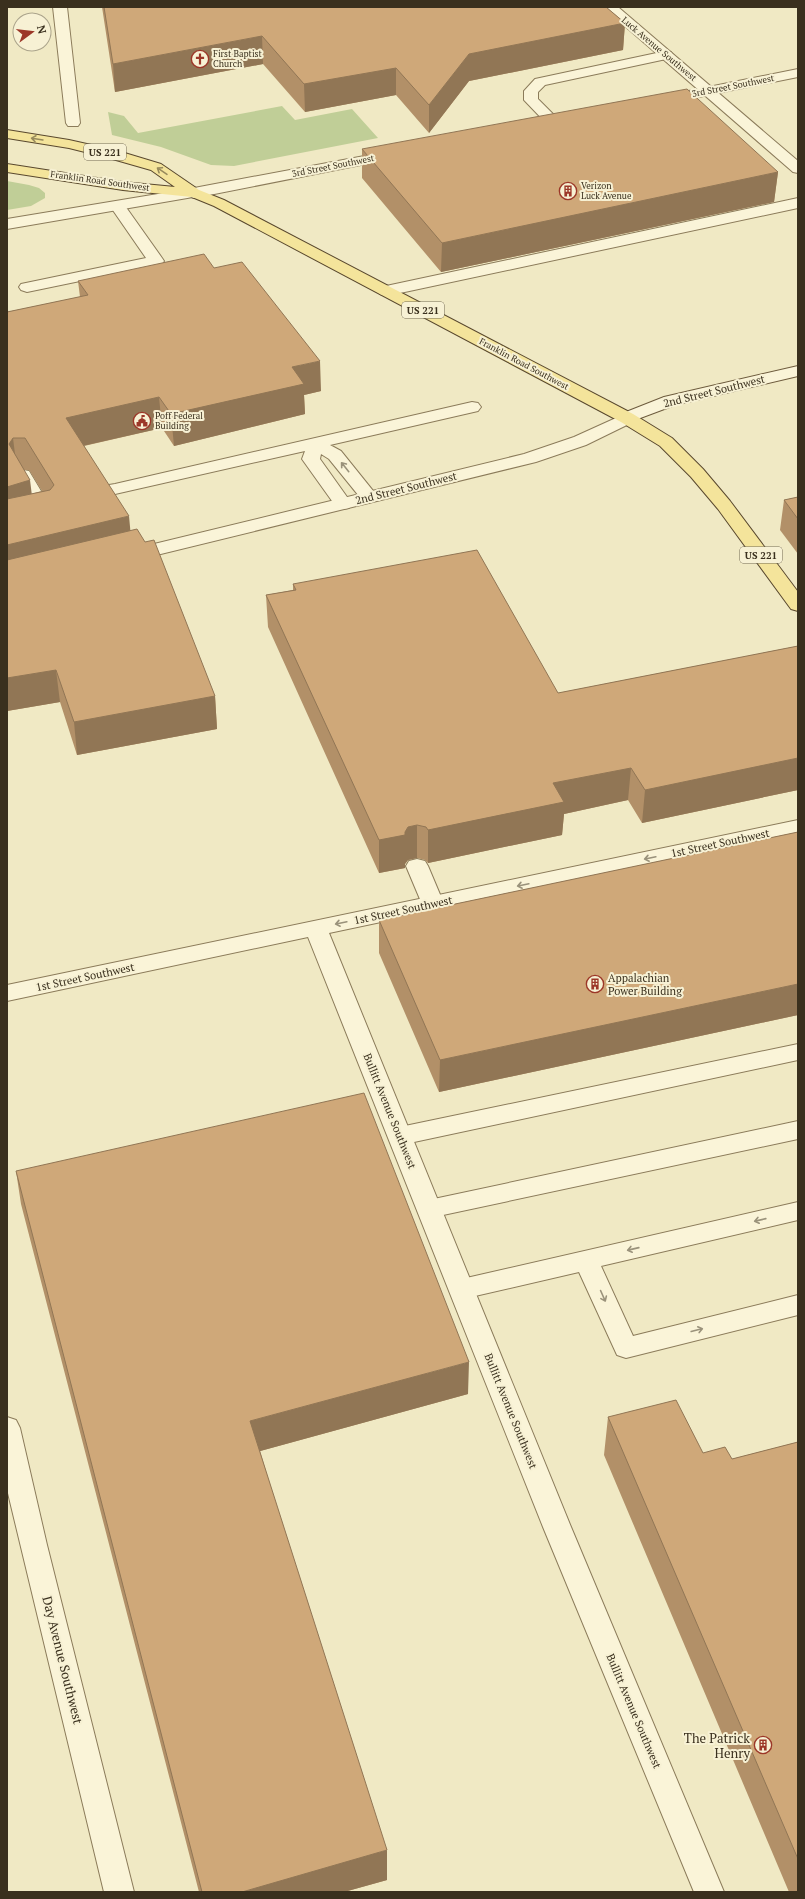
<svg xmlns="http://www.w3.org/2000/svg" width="805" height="1899" viewBox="0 0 805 1899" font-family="'PT Serif',serif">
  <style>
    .green { fill: #c0ce97 }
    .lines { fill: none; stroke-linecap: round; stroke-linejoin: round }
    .service-casing { stroke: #8b7b5a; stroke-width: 2 }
    .minor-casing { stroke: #8b7b5a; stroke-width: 2 }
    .tertiary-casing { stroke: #8b7b5a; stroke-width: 2 }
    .secondary-casing { stroke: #6d5b3d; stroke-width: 2 }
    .primary-casing { stroke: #59482e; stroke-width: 2 }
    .service { fill: #faf4d8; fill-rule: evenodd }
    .minor { fill: #faf4d8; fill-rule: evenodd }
    .tertiary { fill: #faf4d8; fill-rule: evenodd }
    .secondary { fill: #faf4d8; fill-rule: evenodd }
    .primary { fill: #f4e49b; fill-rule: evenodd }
    .wall { fill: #b29068; fill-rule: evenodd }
    .shaded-wall { fill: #917655 }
    .building { fill: #cfa879; stroke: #917655 }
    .oneway { stroke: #978a5c }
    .oneway2 { stroke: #9a927b }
    .labels { text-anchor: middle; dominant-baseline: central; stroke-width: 4; stroke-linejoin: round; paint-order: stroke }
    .far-street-label { font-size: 9px; fill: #3a301e; stroke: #f7f1d4 }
    .far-poi-label { font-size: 9px; fill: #3a301e; stroke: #f7f1d4; text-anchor: start }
    .shield { fill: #f7f1d4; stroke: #736a55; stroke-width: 1 }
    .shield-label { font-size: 10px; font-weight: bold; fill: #3a301e }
    .street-label { font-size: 11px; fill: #3a301e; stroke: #f7f1d4 }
    .poi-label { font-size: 11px; fill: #3a301e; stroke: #f7f1d4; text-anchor: start }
    .near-street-label { font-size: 13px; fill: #3a301e; stroke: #f7f1d4 }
    .near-poi-label { font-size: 13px; fill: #3a301e; stroke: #f7f1d4; text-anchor: end }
  </style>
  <rect width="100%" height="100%" fill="#f0e9c4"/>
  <path class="green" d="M282 106 295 120 352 109 378 138 234 166 211 165 161 147 112 135 108 112 124 116 138 133Z
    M7 181 29 185 39 188 45 193V198L31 206 7 210Z"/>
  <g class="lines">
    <defs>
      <path id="service" d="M666 51 671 52 673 55 671 58 545 85 538 92V99L558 119 560 122 558 125H548L524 100V91L535 79Z
        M798 198V208L386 296 380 294 378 291 380 288 386 286Z
        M118 201 123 203 162 258 164 261 162 264 27 292 21 290 19 287 21 284 146 258 110 206 113 203Z
        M472 402 478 403 481 407 478 411 330 445 341 451 378 497 375 501 369 502 363 501 329 459 321 454 320 459 352 504 349 508 343 509 337 508 302 459 305 451 115 494 109 493 106 489 109 485 115 484Z
        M23 470 29 471 56 516 53 520 7 531V521L36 513 14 475 17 471Z
        M417 859 425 861 428 866 444 904 441 909 433 911 425 909 422 904 406 866 409 861Z
        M798 1044V1060L400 1145 392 1142 388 1136 392 1130 400 1127Z
        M798 1121V1139L429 1218 420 1216 417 1209 420 1202 429 1200Z
        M798 1202V1220L601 1266 633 1336 798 1295V1315L626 1358 617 1355 579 1272 462 1299 453 1296 449 1289 453 1282 462 1279Z"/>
      <path id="minor" d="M53 7H67L80 123 78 126H68L66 123Z
        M603 7H618L798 161V173L793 172Z
        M194 188 199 190 202 193 199 196 7 229V219Z
        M627 413 633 414 636 418 633 422 586 445 536 462 128 562 121 560 119 556 121 552 524 454 574 437Z
        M798 820V834L329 933 571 1527 724 1892H694L543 1527 308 937 7 1001V985Z
        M7 1417 16 1420 20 1428 47 1545 134 1892H104L7 1489Z"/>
      <path id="tertiary" d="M798 69V77L664 104 659 103 657 100 659 97 664 96Z
        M391 151 396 152 398 155 396 158 194 198 189 196 186 193 189 190 194 188Z"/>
      <path id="secondary" d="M798 366V376L675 405 627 423 621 422 618 418 621 414 664 397Z"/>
      <path id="primary" d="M7 130 69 140 118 151 161 164 199 190 224 200 633 414 672 438 703 469 730 501 798 592V611L791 609 718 509 691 477 660 446 621 422 214 206 192 197 123 190 7 172V164L123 182 175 187 151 170 109 158 69 148 7 138Z"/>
    </defs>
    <use href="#service" class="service-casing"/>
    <use href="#minor" class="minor-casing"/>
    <use href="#tertiary" class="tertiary-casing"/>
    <use href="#secondary" class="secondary-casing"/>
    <use href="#primary" class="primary-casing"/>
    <use href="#service" class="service"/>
    <use href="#minor" class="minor"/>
    <use href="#tertiary" class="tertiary"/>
    <use href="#secondary" class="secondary"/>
    <use href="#primary" class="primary"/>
  </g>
  <path class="wall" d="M102 7H606L625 23 623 50 469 81 429 133 396 95 305 112 263 64 115 92Z
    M362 149 778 172 774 202 441 272 362 178Z
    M214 268 321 391 304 395 305 414 174 446 162 428 84 446 130 531 215 696 217 729 77 755 60 702 7 711V312L80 297 78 281ZM23 470H29L42 491 31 494Z
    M798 497V554L780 530 784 500Z
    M293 584 558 693 798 646V790L642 823 628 800 564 814 562 835 428 863 425 860 417 858 408 860 405 864V868L379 873 268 627 266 595 293 590Z
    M798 832V1015L439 1092 379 953V920Z
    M16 1171 468 1394 260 1451 387 1880 344 1892H199L21 1204Z
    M608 1417 703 1453 732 1459 798 1442V1892H789L604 1455Z"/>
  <path class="shaded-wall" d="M625 23 623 50 469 81 429 133V105L469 54Z
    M262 36 263 64 115 92 113 64Z
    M396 68V95L305 112 304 84Z
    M778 172 774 202 441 272 442 243Z
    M320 361 321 391 304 395 305 414 174 446 171 414 292 367Z
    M159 397 162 428 69 449 66 418Z
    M13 438 17 470 9 444Z
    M30 480 34 512 7 520V487Z
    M129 516 132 548 7 578V545Z
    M56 670 60 702 7 711V678Z
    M215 696 217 729 77 755 74 722Z
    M798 758V790L642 823 645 790Z
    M631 768 628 800 564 814 562 835 428 863V830L553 783Z
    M417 825V858L408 860 405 864V868L379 873V840L405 832 408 827Z
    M798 984V1015L439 1092 440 1060Z
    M469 1362 468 1394 253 1453 250 1421Z
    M387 1850V1880L344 1892H242Z"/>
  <path class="building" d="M104 7H606L625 23 469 54 429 105 396 68 304 84 262 36 113 64Z
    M687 89 778 172 442 243 362 149Z
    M204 254 214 268 242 262 320 361 292 367 304 384 171 414 159 397 66 418 129 516 7 545V499L50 490 54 485 25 438H13L9 444 30 480 7 487V312L88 295 78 281Z
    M798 497V519L784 500Z
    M137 529 145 542 154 540 215 696 74 722 56 670 7 678V560Z
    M477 550 558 693 798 646V758L645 790 631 768 553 783 564 802 428 830 426 827 417 825 408 827 405 832V835L379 840 266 595 296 590 293 584Z
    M798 832V984L440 1060 379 920Z
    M364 1093 469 1362 250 1421 387 1850 242 1892H202L16 1171Z
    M676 1400 703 1453 725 1447 732 1459 798 1442V1859L608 1417Z"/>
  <defs><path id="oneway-shaft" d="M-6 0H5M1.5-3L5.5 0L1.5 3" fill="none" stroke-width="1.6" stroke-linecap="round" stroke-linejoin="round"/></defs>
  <g class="oneway">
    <use href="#oneway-shaft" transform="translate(37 139) rotate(-171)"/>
    <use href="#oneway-shaft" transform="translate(162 171) rotate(-146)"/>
  </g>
  <g class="oneway2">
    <use href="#oneway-shaft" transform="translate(345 467) rotate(-129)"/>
    <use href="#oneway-shaft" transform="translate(650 858) rotate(168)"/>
    <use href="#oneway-shaft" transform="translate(523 885) rotate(168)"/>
    <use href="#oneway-shaft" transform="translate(341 923) rotate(168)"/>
    <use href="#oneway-shaft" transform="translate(760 1220) rotate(167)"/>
    <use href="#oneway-shaft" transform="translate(633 1249) rotate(167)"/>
    <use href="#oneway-shaft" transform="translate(603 1296) rotate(66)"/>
    <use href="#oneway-shaft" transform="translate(697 1330) rotate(-14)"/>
  </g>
  <defs>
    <symbol id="church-ring" viewBox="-11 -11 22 22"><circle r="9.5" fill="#f7f1d4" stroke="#9c3728" stroke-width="1.5"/><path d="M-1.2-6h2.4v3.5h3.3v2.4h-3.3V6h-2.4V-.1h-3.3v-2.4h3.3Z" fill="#9c3728"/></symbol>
    <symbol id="building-ring" viewBox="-11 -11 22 22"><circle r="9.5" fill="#f7f1d4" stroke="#9c3728" stroke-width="1.5"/><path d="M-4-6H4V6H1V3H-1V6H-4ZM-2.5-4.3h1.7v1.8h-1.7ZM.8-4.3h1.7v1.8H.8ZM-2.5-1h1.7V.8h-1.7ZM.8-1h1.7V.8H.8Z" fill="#9c3728"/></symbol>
    <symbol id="civic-ring" viewBox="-11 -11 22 22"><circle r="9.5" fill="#f7f1d4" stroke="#9c3728" stroke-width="1.5"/><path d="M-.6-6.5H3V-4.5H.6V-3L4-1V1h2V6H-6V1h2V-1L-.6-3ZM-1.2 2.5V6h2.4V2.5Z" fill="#9c3728"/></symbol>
  </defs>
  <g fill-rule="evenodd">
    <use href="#church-ring" x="190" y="49" width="20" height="20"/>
    <use href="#building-ring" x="558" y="181" width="20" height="20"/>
    <use href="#civic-ring" x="132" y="411" width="20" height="20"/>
    <use href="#building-ring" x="585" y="974" width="20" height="20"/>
    <use href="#building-ring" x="753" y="1735" width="20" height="20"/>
  </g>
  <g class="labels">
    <g class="far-street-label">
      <text transform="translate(659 49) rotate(40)">Luck Avenue Southwest</text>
      <text transform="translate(733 86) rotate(-11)">3rd Street Southwest</text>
      <text transform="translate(333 166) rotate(-11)">3rd Street Southwest</text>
      <text transform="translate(100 181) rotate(8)">Franklin Road Southwest</text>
      <text transform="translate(524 364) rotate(28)">Franklin Road Southwest</text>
    </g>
    <g class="far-poi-label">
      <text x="213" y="54">First Baptist<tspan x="213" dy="10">Church</tspan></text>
      <text x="581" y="186">Verizon<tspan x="581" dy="10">Luck Avenue</tspan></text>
      <text x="155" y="416">Poff Federal<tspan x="155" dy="10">Building</tspan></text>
    </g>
    <g class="shield">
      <rect x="84" y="144" width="42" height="16" rx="3"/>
      <rect x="402" y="302" width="42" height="16" rx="3"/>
      <rect x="740" y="547" width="42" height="16" rx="3"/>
    </g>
    <g class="shield-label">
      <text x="105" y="152">US 221</text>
      <text x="423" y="310">US 221</text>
      <text x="761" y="555">US 221</text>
    </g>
    <g class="street-label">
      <text transform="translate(714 391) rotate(-14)">2nd Street Southwest</text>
      <text transform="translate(406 488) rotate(-14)">2nd Street Southwest</text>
      <text transform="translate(720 843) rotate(-12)">1st Street Southwest</text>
      <text transform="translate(403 910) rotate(-12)">1st Street Southwest</text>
      <text transform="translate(85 977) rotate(-12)">1st Street Southwest</text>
      <text transform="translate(390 1111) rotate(68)">Bullitt Avenue Southwest</text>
      <text transform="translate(511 1411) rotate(68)">Bullitt Avenue Southwest</text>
      <text transform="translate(634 1711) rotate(67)">Bullitt Avenue Southwest</text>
    </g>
    <g class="poi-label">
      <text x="608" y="978">Appalachian<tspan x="608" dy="13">Power Building</tspan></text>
    </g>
    <g class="near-street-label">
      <text transform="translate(63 1660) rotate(76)">Day Avenue Southwest</text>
    </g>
    <g class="near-poi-label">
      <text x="750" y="1738">The Patrick<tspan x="750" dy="15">Henry</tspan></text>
    </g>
  </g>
  <rect width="805" height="1899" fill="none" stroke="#3a301e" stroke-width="16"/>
  <g transform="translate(32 32) rotate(75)"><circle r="19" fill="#f7f1d4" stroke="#aba48b"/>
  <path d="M0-3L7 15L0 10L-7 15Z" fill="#9c3728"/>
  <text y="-6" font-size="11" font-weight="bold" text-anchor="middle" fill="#3a301e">N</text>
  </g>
</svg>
